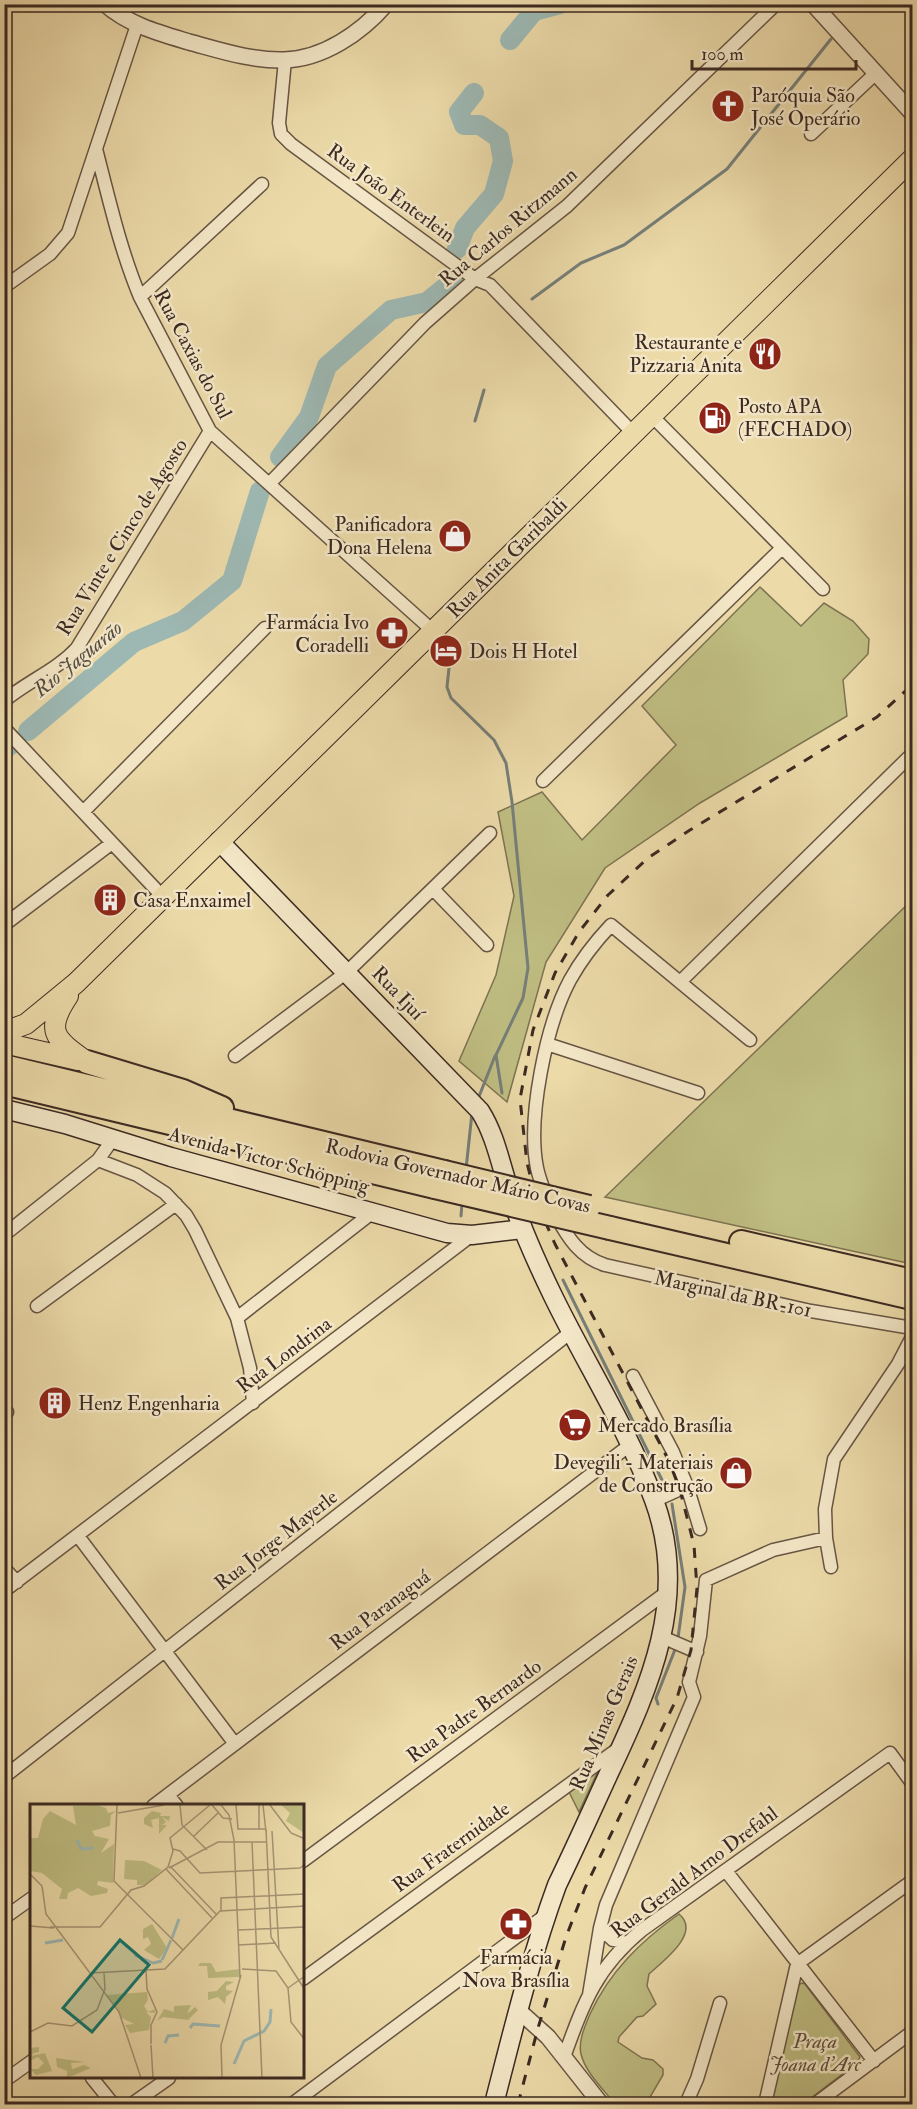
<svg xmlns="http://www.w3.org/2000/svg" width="917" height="2109" viewBox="0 0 917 2109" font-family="'IM FELL Double Pica',serif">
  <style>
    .green { fill: #bfbd82; stroke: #7d7352; stroke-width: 1.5 }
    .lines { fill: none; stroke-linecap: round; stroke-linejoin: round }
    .stream { stroke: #767f79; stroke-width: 3 }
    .river { stroke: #9db8b3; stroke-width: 20 }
    .minor-casing { stroke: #675544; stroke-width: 15 }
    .tertiary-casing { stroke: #675544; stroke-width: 18 }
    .secondary-casing { stroke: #3b2922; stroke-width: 21 }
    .primary-casing { stroke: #3b2922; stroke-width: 22 }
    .motorway-casing { stroke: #3b2922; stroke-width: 26 }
    .minor { stroke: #f3e7c7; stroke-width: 12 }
    .tertiary { stroke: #f3e7c7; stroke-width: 15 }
    .secondary { stroke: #f3e7c7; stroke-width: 18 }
    .primary { stroke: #ecdaa9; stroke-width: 20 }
    .motorway { stroke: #ecdaa9; stroke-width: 22 }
    .rail { stroke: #3b2922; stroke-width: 3; stroke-dasharray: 10 10; stroke-linecap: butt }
    .motorway-bridge-casing { stroke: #3b2922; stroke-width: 26; stroke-linecap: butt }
    .motorway-bridge { stroke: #ecdaa9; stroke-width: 22 }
    .labels { text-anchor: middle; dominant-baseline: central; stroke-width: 5; stroke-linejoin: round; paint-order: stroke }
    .poi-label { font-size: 20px; fill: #3b2922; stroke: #f3e7c7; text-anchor: start }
    .street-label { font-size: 20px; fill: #3b2922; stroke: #f3e7c7 }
    .park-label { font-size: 20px; font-style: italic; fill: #5c4e3a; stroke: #f3e7c7 }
    .water-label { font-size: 21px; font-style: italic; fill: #544d46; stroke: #f3e7c7 }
    .inset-river { fill: none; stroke: #9db8b3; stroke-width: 3 }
    .inset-road { fill: none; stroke: #a59373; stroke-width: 1.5 }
    .view { fill: #0f766e; fill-opacity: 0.15; stroke: #0f766e; stroke-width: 3 }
    .inset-edge { fill: none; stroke: #3b2922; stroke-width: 3 }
  </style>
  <rect width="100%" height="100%" fill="#ecdaa9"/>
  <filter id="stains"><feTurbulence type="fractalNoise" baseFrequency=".00333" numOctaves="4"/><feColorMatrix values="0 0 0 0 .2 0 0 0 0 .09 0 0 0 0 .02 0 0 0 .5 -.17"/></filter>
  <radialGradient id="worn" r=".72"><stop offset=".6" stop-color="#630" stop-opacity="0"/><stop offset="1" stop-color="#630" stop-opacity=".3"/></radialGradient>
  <path class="green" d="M760 587 801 626 824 603 853 621 869 639 868 654 843 680 847 716 700 803 605 868 546 962 507 1102 459 1061 496 975 514 896 498 812 542 792 582 840 676 745 642 706Z
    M912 900V1264L605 1197Z
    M598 1771 579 1812 569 1792Z
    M679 1914C702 1933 662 1962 649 1974L647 1986 656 2004 643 2016 637 2017 619 2037 618 2042 642 2058 653 2060 663 2069V2075L646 2104H615C604 2090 585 2072 581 2054 578 2041 585 2026 590 2014 610 1971 641 1941 679 1914Z
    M802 1983 805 1984 860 2057 857 2063 803 2104H768L796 1986Z"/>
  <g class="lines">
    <path class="stream" d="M855 10 861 4
      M532 299 581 263 624 245 727 169 831 39
      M475 421 484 390
      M449 668 447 687 451 698 494 740 506 763 512 802 528 968 523 998 496 1055 502 1093
      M478 1099 495 1056
      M466 1169 472 1113
      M461 1216 462 1203
      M563 1280 665 1486
      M672 1504 685 1587 678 1638
      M658 1704 656 1698 676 1647
      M908 1752 912 1756"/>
    <path class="river" d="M510 40 534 11 560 4
      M457 249 465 228 494 194 503 161 499 138 480 125H464L459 112 474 93
      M280 457 309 417 327 366 391 310 427 302 453 281
      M28 731 134 642 183 621 232 581 260 491
      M4 749 12 744"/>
    <defs>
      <path id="minor" d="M285 60 279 123 281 134 291 144 475 279 490 285 634 434
        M811 134 876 73
        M96 149C109 199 120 249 140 297L210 431 433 631
        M4 287 50 254 68 233 137 25
        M140 297 262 184
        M652 416 823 589
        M269 484 425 323 475 279 567 206 776 4
        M4 701C28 681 57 670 77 648L210 431
        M4 728 163 897
        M543 781 782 548
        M83 812 265 628
        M433 889 487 945
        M4 925 112 843
        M680 982 912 754
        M547 1044 698 1093
        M235 1056 347 972 490 833
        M98 1160 137 1175 165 1193 186 1215 195 1230 237 1318 250 1368 253 1403
        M547 1198C543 1188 539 1178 537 1168 527 1118 546 1025 570 980 581 960 595 942 611 925L750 1040
        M556 1216C568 1238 580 1257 605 1265L811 1311 912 1328
        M4 1235 98 1160 113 1139
        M37 1306 176 1204
        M237 1318 373 1212
        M633 1376 673 1452 687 1486 700 1529
        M4 1414 7 1412
        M654 1501 687 1486
        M78 1536 235 1744
        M831 1567 826 1538 825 1509 834 1459 898 1364 912 1337
        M4 1568 17 1582
        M4 1591 472 1235
        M662 1637 697 1652
        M4 1777 571 1332
        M168 1795 177 1806
        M153 1806 630 1445
        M303 1861 667 1592
        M726 1871 874 2061
        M4 1918 32 1898
        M600 1928 613 1940 627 1943
        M303 1979 619 1748
        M589 1995 600 1928 606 1905 694 1697 689 1682 700 1636 706 1580 773 1550 826 1538
        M564 2057C584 2002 596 1968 642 1930L890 1753 912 1783
        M92 2078 113 2104
        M4 2081 32 2061
        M132 2104 169 2078
        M292 2104 547 1914
        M686 2104 697 2079 720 2003
        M765 2104 797 1964 912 1881
        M815 2104 912 2032"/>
      <path id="tertiary" d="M105 4C129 25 159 33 189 42 219 50 252 61 284 60 323 59 361 33 386 4
        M813 4 912 113
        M518 2010 548 2037 601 2104"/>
      <path id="secondary" d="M219 841 480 1111C496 1136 501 1167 511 1196 522 1230 537 1263 553 1296 586 1364 628 1429 654 1500 690 1597 650 1686 609 1773 592 1810 575 1848 557 1885 531 1956 513 2030 494 2104
        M4 1109 65 1124 171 1157 447 1233 472 1235 523 1229"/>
      <path id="primary" d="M68 996C44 1032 55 1039 87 1062
        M4 1032 26 1024 76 983 912 159
        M4 1043 78 1060"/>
      <path id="motorway" d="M87 1062 183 1091 222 1108
        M4 1066 444 1172
        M4 1083 435 1187
        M610 1228 912 1298
        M741 1242 912 1281"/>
    </defs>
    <use href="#minor" class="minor-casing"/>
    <use href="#tertiary" class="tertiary-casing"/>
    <use href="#secondary" class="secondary-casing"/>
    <use href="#primary" class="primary-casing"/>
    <use href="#motorway" class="motorway-casing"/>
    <use href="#minor" class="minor"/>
    <use href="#tertiary" class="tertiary"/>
    <use href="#secondary" class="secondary"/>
    <use href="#primary" class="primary"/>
    <use href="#motorway" class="motorway"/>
    <path class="rail" d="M518 2104 538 2028 566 1937 585 1888 677 1698 691 1650 697 1588 694 1545 680 1490 669 1461 555 1244 537 1203 527 1163 520 1099 533 1030 555 973 579 932 608 895 648 858 690 830 877 717 912 685"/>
    <defs>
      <path id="motorway-bridge" d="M444 1172 589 1207
        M435 1187 610 1228"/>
    </defs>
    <use href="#motorway-bridge" class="motorway-bridge-casing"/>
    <use href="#motorway-bridge" class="motorway-bridge"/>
  </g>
  <defs>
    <symbol id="church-disc" viewBox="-11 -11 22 22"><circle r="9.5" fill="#8f2418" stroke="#f3e7c7"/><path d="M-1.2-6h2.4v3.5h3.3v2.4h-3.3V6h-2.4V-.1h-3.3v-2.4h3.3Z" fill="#fff"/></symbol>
    <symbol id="restaurant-disc" viewBox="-11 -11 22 22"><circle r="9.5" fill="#8f2418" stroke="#f3e7c7"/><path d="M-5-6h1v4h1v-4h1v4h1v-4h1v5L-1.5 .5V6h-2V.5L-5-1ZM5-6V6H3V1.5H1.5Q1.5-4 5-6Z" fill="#fff"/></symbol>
    <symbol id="fuel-disc" viewBox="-11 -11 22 22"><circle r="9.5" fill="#8f2418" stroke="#f3e7c7"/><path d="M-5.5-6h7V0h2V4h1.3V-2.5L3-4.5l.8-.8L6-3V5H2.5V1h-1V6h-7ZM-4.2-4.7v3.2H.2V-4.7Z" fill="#fff"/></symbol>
    <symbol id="shop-disc" viewBox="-11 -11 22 22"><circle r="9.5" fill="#8f2418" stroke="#f3e7c7"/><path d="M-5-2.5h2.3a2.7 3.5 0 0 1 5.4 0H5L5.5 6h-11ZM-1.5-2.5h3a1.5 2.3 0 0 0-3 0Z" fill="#fff"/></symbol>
    <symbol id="pharmacy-disc" viewBox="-11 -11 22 22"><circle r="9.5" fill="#8f2418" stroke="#f3e7c7"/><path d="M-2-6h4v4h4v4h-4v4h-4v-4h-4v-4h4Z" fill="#fff"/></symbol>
    <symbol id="hotel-disc" viewBox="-11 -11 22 22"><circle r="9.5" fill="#8f2418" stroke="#f3e7c7"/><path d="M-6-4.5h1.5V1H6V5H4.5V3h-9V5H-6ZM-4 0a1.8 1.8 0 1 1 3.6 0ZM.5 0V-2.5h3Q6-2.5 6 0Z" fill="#fff"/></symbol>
    <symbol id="building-disc" viewBox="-11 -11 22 22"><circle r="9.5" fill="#8f2418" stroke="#f3e7c7"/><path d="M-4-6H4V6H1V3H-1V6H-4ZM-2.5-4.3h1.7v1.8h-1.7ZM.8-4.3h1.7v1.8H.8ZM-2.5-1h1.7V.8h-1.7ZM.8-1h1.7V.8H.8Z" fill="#fff"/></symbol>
    <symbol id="supermarket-disc" viewBox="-11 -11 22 22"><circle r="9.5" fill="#8f2418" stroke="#f3e7c7"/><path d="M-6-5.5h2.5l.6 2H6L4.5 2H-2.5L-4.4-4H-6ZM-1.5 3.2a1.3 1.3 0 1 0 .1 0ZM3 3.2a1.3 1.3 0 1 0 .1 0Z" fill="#fff"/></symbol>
  </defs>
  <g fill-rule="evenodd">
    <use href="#church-disc" x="709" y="87" width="38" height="38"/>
    <use href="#restaurant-disc" x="746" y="335" width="38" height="38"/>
    <use href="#fuel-disc" x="696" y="399" width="38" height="38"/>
    <use href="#shop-disc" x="436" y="517" width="38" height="38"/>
    <use href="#pharmacy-disc" x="373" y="614" width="38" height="38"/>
    <use href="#hotel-disc" x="427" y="632" width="38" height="38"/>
    <use href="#building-disc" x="91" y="881" width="38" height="38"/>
    <use href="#building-disc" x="36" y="1384" width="38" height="38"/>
    <use href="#supermarket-disc" x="556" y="1406" width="38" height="38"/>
    <use href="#shop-disc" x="717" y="1454" width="38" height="38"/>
    <use href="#pharmacy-disc" x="497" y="1905" width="38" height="38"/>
  </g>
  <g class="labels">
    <g class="poi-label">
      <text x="751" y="95">Paróquia São<tspan x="751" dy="23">José Operário</tspan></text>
      <text x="742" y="342" text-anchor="end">Restaurante e<tspan x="742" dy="23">Pizzaria Anita</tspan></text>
      <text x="738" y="406">Posto APA<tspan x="738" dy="23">(FECHADO)</tspan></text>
      <text x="432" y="524" text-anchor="end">Panificadora<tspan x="432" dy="23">Dona Helena</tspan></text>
      <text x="369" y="622" text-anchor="end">Farmácia Ivo<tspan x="369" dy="23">Coradelli</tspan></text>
      <text x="469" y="651">Dois H Hotel</text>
      <text x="133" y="900">Casa Enxaimel</text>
      <text x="78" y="1403">Henz Engenharia</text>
      <text x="598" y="1425">Mercado Brasília</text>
      <text x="713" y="1462" text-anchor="end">Devegili - Materiais<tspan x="713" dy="23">de Construção</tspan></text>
      <text x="516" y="1957" text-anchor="middle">Farmácia<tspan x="516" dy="23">Nova Brasília</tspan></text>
    </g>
    <g class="street-label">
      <text transform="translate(391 193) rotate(36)">Rua João Enterlein</text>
      <text transform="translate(508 227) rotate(-40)">Rua Carlos Ritzmann</text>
      <text transform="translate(193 354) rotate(62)">Rua Caxias do Sul</text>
      <text transform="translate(122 537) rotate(-58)">Rua Vinte e Cinco de Agosto</text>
      <text transform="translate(507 558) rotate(-45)">Rua Anita Garibaldi</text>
      <text transform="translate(398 993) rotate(46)">Rua Ijuí</text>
      <text transform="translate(269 1160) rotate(15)">Avenida Victor Schöpping</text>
      <text transform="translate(458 1176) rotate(13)">Rodovia Governador Mário Covas</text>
      <text transform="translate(733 1294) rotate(12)">Marginal da BR-101</text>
      <text transform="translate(284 1355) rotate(-37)">Rua Londrina</text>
      <text transform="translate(276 1540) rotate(-38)">Rua Jorge Mayerle</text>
      <text transform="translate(380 1610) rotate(-37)">Rua Paranaguá</text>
      <text transform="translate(474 1711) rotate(-36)">Rua Padre Bernardo</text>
      <text transform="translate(604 1723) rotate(-67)">Rua Minas Gerais</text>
      <text transform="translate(451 1847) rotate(-36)">Rua Fraternidade</text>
      <text transform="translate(694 1872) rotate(-37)">Rua Gerald Arno Drefahl</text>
    </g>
    <g class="park-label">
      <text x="815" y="2041">Praça<tspan x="815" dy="23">Joana d'Arc</tspan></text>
    </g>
    <g class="water-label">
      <text transform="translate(78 659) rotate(-39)">Rio Jaguarão</text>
    </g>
  </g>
  <g transform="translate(30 1804)">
    <rect width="274" height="274" fill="#ecdaa9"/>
    <path d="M67 1 76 4 78 9 86 7 81 11 80 22 62 27 65 32 79 35 71 49 84 40 83 79 68 77 67 81 78 85 77 89 61 92 48 84 38 89 37 95H29L32 85 12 69 0 67V34H8L13 15 20 7 46 21 43 2ZM251 1H274V29L256 17 260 9ZM122 7 131 9 130 12H140L139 17 132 13 136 18 132 21H137L129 30V14L121 16 123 24 114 20V14ZM95 56 114 57 132 66 115 81H107V76L94 75ZM122 120 137 144 129 155 114 146 121 140 118 133 113 135V125ZM170 159H181L186 168 209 165V173L178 174 177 162H168ZM196 177 204 178 196 182V186L203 187 196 193 195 200 188 193 178 196V188L187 187ZM117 188 118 196 114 202 118 208 125 205V209L116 208 121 213 119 226 100 229 95 221 104 220 92 214 77 191ZM161 201 157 210 165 203 168 206 158 216 133 213 127 217 134 205 144 208V202ZM9 243V248L4 249 1 252 15 249 22 267 6 271 0 265H8L14 259 8 253 0 257V244ZM26 254 55 258 41 259 42 265 54 261 61 264 37 274V267L27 263Z" fill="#bfbd82"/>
    <path class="inset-river" d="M47 36 51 45 64 44M142 134 149 115M15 139 33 136M105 151 123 159 132 157M132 156 141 136M160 224 163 220 190 222M135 239 138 232 149 231M204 260 214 237 234 227 240 218 241 205"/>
    <path class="inset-road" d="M87 1 84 77 153 146M150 1 152 21 177 46M182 1 193 14 202 15M191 1 199 11 204 36 210 174M206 1 208 25H236M229 1V25M233 1 236 28M240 1 261 29 275 35M88 9 134 1M236 25 241 133 275 186M242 27 249 146M163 33 188 9M222 38 232 274M143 45 150 47 170 69 270 64 275 60M140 62 186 110M139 64 188 38H236M136 65 182 114M0 70 12 82 16 110 89 208 111 274M191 107V94L275 90M0 122 24 124M20 123H70L101 86 114 82 138 63 143 47 140 34 180 1M208 126 275 123M208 141 246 139M212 165 246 167 258 184 261 218 275 236M116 166 117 185 127 208 121 221V240M61 169 135 165 190 107 275 102M258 184 275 172M0 228 18 219 42 222 67 206 75 185 74 169M121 241 123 274M192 274 191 241 211 171"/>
    <path class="view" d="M90 136 119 161 62 228 33 204Z"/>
    <rect width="274" height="274" class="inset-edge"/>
  </g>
  <rect width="917" height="2109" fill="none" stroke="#ecdaa9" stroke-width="24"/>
  <rect x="6" y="6" width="905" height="2097" fill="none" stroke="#3b2922" stroke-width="3"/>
  <rect x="12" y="12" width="893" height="2085" fill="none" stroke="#3b2922" stroke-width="1.5"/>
  <path d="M692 60v9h164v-9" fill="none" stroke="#3b2922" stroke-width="3"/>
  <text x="701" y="60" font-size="18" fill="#3b2922" stroke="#f3e7c7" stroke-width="4.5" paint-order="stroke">100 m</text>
  <rect width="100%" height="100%" filter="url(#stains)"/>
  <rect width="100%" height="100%" fill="url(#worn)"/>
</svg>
